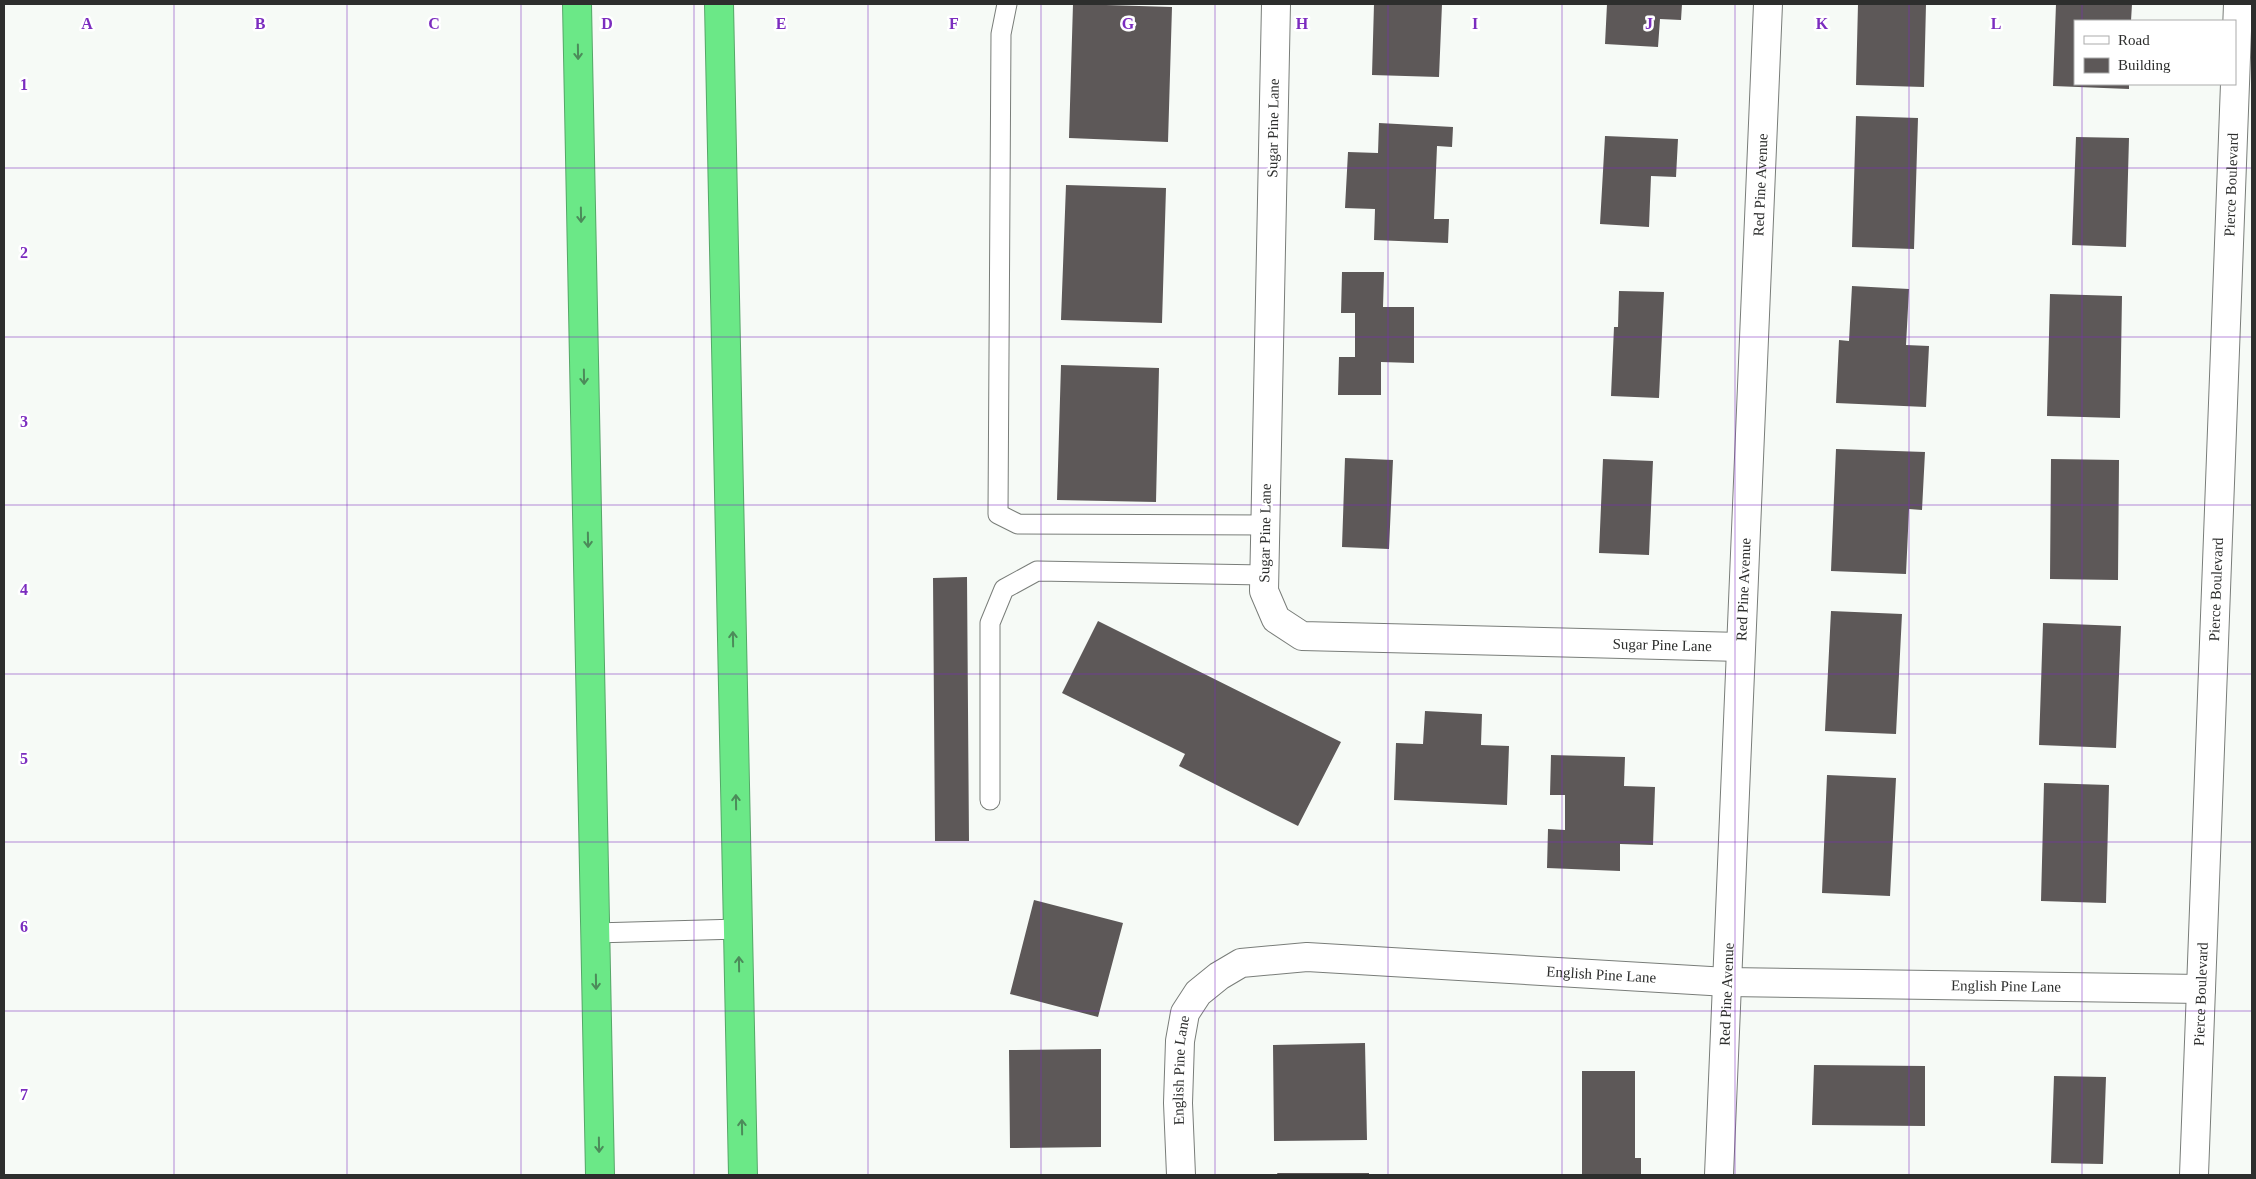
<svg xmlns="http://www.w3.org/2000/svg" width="2256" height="1179" viewBox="0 0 2256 1179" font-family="Georgia,serif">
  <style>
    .building { fill: #5d5858 }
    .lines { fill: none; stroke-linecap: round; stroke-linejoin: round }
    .service-casing { stroke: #797d79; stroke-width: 21 }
    .minor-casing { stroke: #797d79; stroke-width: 30 }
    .tertiary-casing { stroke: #797d79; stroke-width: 30 }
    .motorway-casing { stroke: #55a768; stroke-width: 30 }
    .service { stroke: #fff; stroke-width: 19 }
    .minor { stroke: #fff; stroke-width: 28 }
    .tertiary { stroke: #fff; stroke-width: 28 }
    .motorway { stroke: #6be887; stroke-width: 28 }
    .oneway { stroke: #4c8b5a }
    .grid { fill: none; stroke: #7b2cbf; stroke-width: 1; stroke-opacity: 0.55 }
    .labels { text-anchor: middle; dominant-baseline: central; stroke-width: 5; stroke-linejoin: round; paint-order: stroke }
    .street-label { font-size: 15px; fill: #2d2e2d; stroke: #fff }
    .grid-label { font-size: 16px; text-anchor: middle; font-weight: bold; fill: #7b2cbf; stroke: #fff; stroke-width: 5; stroke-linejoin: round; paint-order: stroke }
  </style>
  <rect width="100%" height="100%" fill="#f6faf6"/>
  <path class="building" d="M1073 4 1172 7 1168 142 1069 138Z
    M1374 4H1442L1439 77 1372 75Z
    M1607 4H1682L1681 20 1660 19 1658 47 1605 44Z
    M1858 4H1926L1924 87 1856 85Z
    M2056 4H2132L2131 21H2075V84H2129V89L2053 86Z
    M1856 116 1918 118 1914 249 1852 247Z
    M1379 123 1453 127 1452 147 1437 146 1434 219H1449L1448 243 1374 240 1375 209 1345 208 1348 152 1378 153Z
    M1605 136 1678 139 1676 177 1651 176 1649 227 1600 224Z
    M2076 137 2129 138 2126 247 2072 245Z
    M1066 185 1166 188 1162 323 1061 320Z
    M1342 272H1384L1383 307H1414V363L1381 362V395H1338L1339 357H1355V313H1341Z
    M1852 286 1909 289 1906 345 1929 346 1926 407 1836 403 1839 340 1849 341Z
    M1619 291 1664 292 1659 398 1611 396 1614 327H1618Z
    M2050 294 2122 296 2120 418 2047 416Z
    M1061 365 1159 368 1156 502 1057 500Z
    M1836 449 1925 452 1922 510 1909 509 1906 574 1831 571Z
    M1345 458 1393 460 1389 549 1342 547Z
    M1603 459 1653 461 1649 555 1599 553Z
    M2051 459 2119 460 2118 580 2050 579Z
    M967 577 969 841H935L933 578Z
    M1831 611 1902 614 1896 734 1825 731Z
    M1098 621 1341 742 1298 826 1179 766 1185 754 1062 693Z
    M2043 623 2121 626 2116 748 2039 745Z
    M1425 711 1482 714 1481 745 1509 746 1507 805 1394 800 1396 743 1423 744Z
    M1551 755 1625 757 1624 786 1655 787 1653 845 1620 844V871L1547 868 1548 829 1565 830V795H1550Z
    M1827 775 1896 778 1890 896 1822 893Z
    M2044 783 2109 785 2106 903 2041 901Z
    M1034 900 1123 923 1098 1017 1010 994Z
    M1365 1043 1367 1140 1274 1141 1273 1045Z
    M1101 1049V1147L1010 1148 1009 1050Z
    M1814 1065 1925 1066V1126L1812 1125Z
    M1582 1071H1635V1158H1641V1175H1582Z
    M2054 1076 2106 1077 2103 1164 2051 1163Z
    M1277 1173H1369V1175H1278Z"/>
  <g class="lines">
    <defs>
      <path id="service" d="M1007 4 1001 34 998 514 1018 524 1266 525
        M990 800V623L1004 589 1037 571 1264 575
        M595 933 739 929"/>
      <g id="minor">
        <path id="s1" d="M1276 4 1264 591 1276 619 1302 636 1741 647"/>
        <path id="s2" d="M1181 1175 1178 1103 1180 1041 1185 1013 1198 993 1219 976 1241 963 1307 957 1727 982 2201 989"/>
        <path id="s3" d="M1719 1175 1768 4"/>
      </g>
      <g id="tertiary">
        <path id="s4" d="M2194 1175 2238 4"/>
      </g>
      <path id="motorway" d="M577 4 600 1175
        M719 4 743 1175"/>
    </defs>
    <use href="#service" class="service-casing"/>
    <use href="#minor" class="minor-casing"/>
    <use href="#tertiary" class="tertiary-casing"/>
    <use href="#motorway" class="motorway-casing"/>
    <use href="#service" class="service"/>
    <use href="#minor" class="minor"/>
    <use href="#tertiary" class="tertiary"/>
    <use href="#motorway" class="motorway"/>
  </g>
  <defs><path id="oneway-shaft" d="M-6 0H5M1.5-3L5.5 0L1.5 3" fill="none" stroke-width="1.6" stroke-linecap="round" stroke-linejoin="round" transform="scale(1.25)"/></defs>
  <g class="oneway">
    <use href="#oneway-shaft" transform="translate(578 52) rotate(89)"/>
    <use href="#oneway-shaft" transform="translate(581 215) rotate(89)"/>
    <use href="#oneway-shaft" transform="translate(584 377) rotate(89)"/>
    <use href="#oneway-shaft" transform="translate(588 540) rotate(89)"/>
    <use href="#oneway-shaft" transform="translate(733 639) rotate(-91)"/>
    <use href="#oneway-shaft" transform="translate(736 802) rotate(-91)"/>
    <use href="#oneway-shaft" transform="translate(739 964) rotate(-91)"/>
    <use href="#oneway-shaft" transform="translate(596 982) rotate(89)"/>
    <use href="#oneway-shaft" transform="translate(742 1127) rotate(-91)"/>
    <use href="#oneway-shaft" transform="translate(599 1145) rotate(89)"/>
  </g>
  <path class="grid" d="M174 4V1175M347 4V1175M521 4V1175M694 4V1175M868 4V1175M1041 4V1175M1215 4V1175M1388 4V1175M1562 4V1175M1735 4V1175M1909 4V1175M2082 4V21M2082 84V1175M4 168H2252M4 337H2252M4 505H2252M4 674H2252M4 842H2252M4 1011H2252"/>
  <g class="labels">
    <g class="street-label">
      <text transform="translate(1273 128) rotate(-89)">Sugar Pine Lane</text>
      <text stroke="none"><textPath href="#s3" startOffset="991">Red Pine Avenue</textPath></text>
      <text stroke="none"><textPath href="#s4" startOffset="991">Pierce Boulevard</textPath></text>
      <text transform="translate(1265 533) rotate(-89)">Sugar Pine Lane</text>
      <text stroke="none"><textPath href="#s3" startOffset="586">Red Pine Avenue</textPath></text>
      <text stroke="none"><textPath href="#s4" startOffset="586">Pierce Boulevard</textPath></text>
      <text stroke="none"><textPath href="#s1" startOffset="1009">Sugar Pine Lane</textPath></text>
      <text stroke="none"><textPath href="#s2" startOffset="600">English Pine Lane</textPath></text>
      <text stroke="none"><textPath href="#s2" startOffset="1005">English Pine Lane</textPath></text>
      <text stroke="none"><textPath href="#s3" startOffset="181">Red Pine Avenue</textPath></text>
      <text stroke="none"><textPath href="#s4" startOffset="181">Pierce Boulevard</textPath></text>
      <text stroke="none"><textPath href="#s2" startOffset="105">English Pine Lane</textPath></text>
    </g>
  </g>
  <g class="grid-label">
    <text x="87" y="29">A</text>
    <text x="260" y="29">B</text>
    <text x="434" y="29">C</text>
    <text x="607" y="29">D</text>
    <text x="781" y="29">E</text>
    <text x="954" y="29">F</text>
    <text x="1128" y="29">G</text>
    <text x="1302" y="29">H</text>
    <text x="1475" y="29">I</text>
    <text x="1649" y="29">J</text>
    <text x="1822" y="29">K</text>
    <text x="1996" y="29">L</text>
    <text x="24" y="90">1</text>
    <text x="24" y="258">2</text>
    <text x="24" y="427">3</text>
    <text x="24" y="595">4</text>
    <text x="24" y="764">5</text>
    <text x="24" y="932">6</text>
    <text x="24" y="1100">7</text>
  </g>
  <rect width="2256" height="1179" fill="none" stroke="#2d2e2d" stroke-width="10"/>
  <rect x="2074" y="20" width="162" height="65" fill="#ffffff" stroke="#ababab"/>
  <rect x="2084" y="36" width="25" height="8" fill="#ffffff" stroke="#ababab"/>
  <text x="2118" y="45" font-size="15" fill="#2d2e2d">Road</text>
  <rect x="2084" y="58" width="25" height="15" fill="#5d5858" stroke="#ababab"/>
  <text x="2118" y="70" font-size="15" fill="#2d2e2d">Building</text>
</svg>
